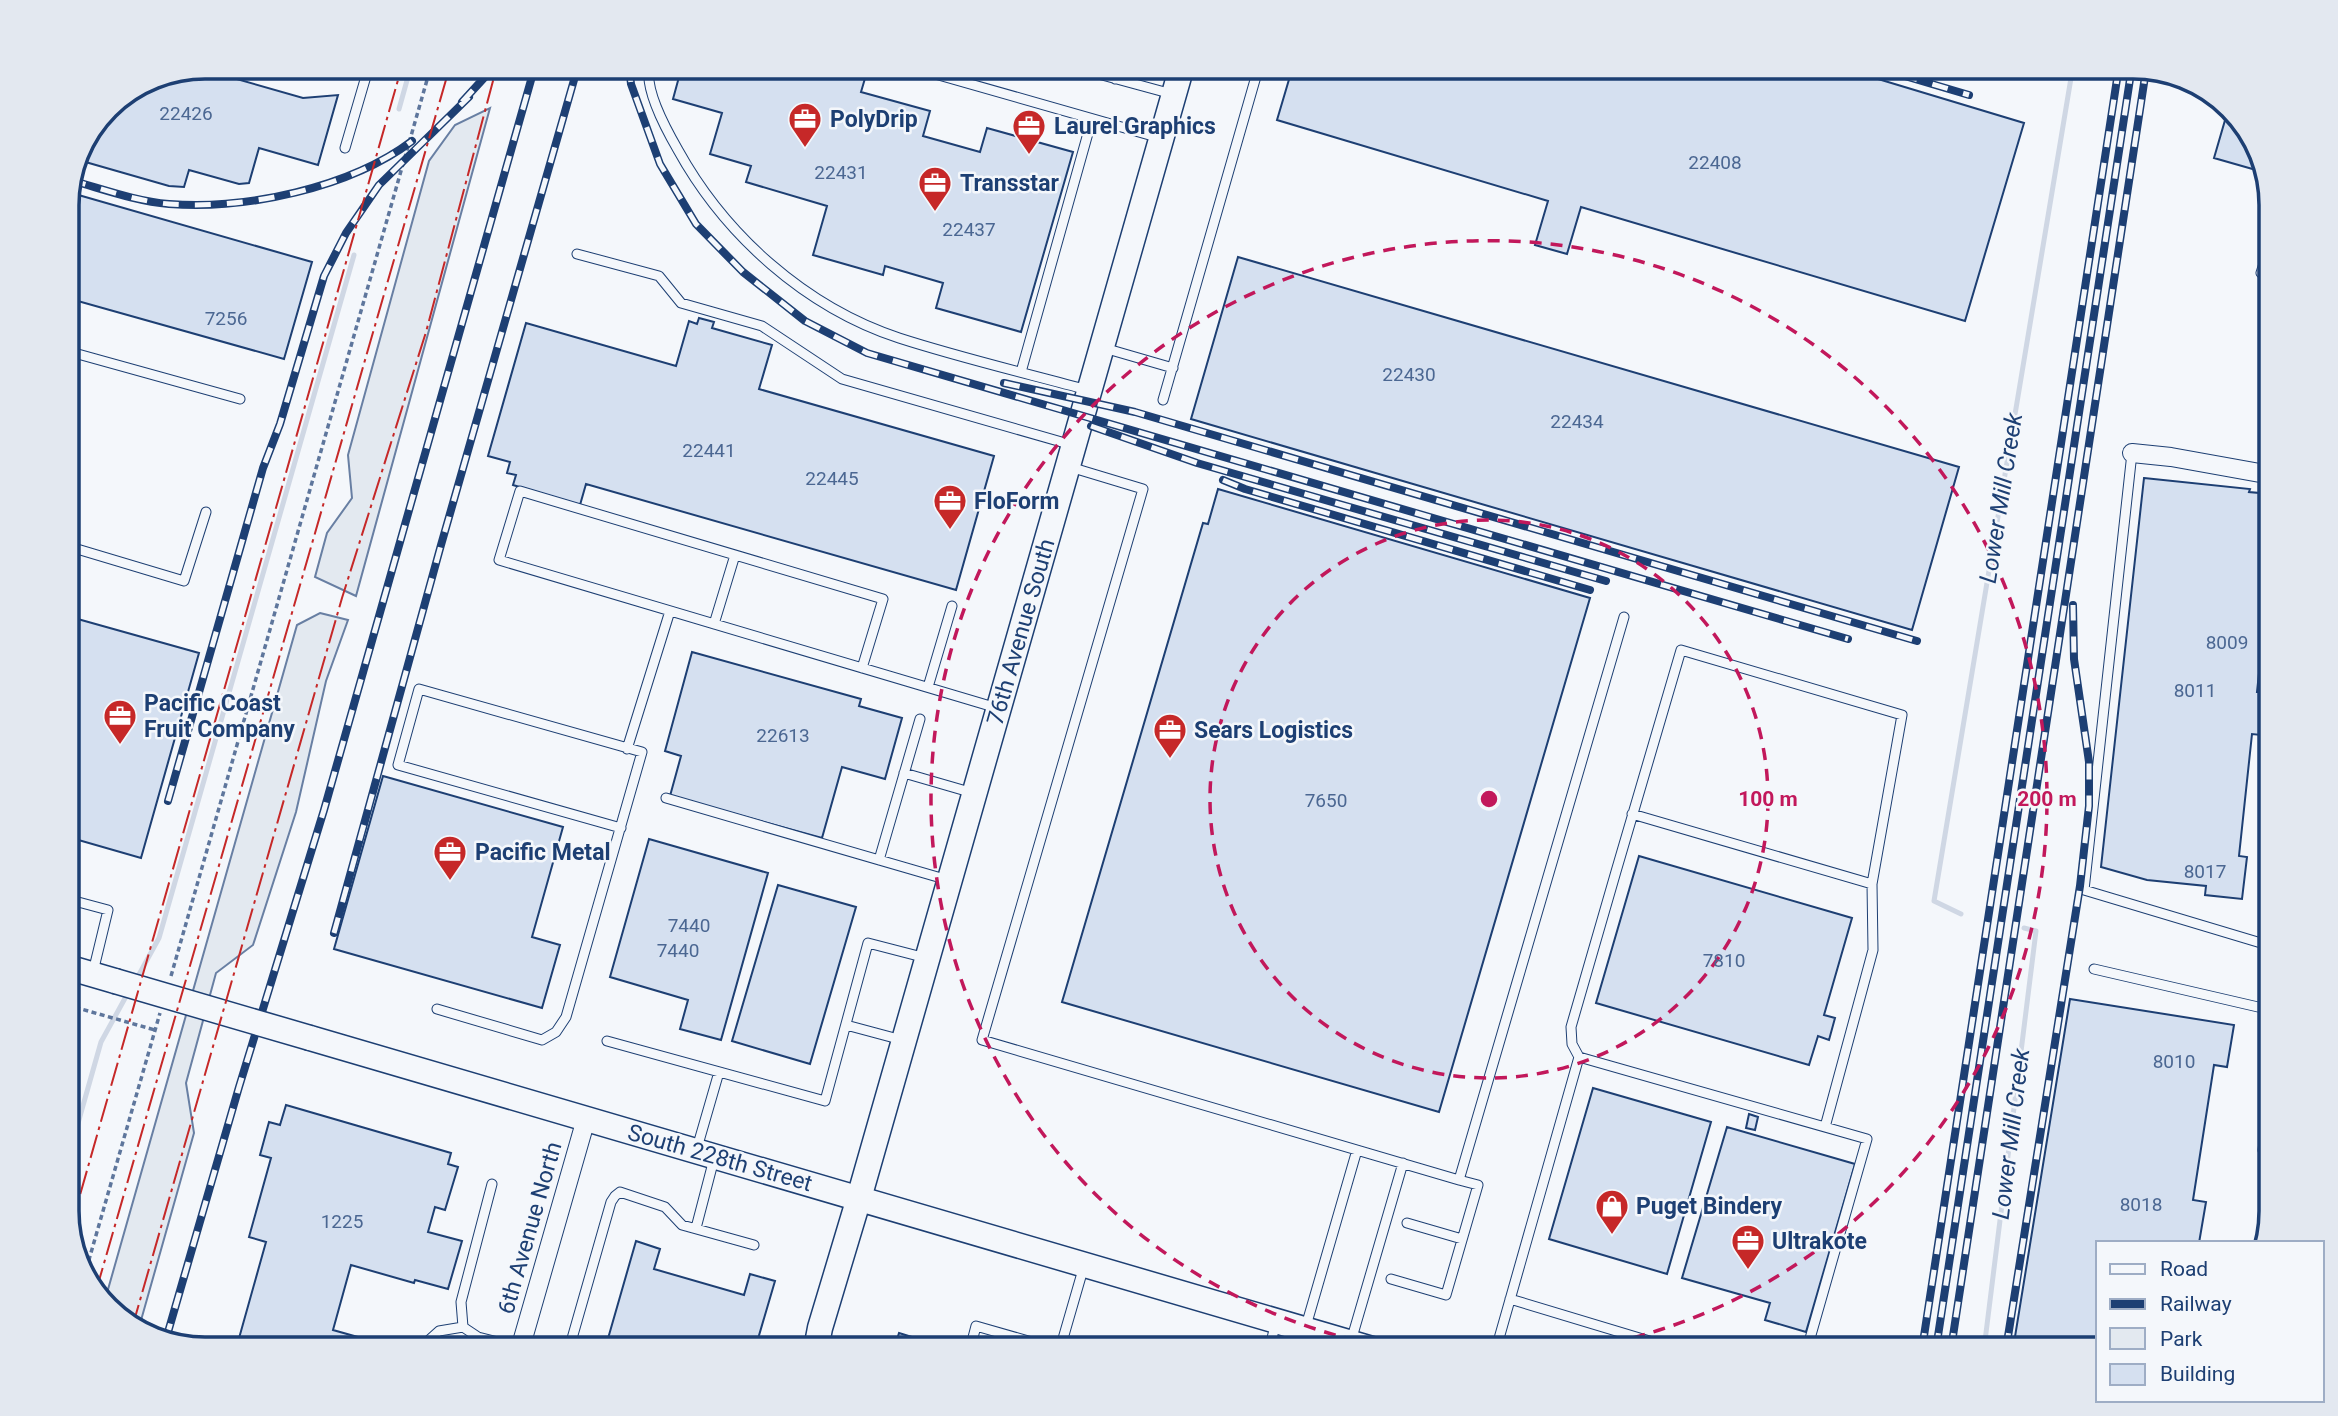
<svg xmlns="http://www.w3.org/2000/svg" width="2338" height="1416" viewBox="0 0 2338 1416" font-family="Roboto,sans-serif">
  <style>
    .green { fill: #e3e9f0; stroke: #687fa3; stroke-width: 2 }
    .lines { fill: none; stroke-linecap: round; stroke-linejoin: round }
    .stream { stroke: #cfd7e4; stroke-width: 5 }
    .building { fill: #d5e0f0; stroke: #1d3f73; stroke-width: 2 }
    .lane-casing { stroke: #1d3f73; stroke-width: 11 }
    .street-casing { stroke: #1d3f73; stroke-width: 20 }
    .secondary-casing { stroke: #1d3f73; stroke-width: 27 }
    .path { stroke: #5e769c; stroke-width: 3.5; stroke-dasharray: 5 3.5; stroke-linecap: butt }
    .lane { stroke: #f4f7fb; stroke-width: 9 }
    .street { stroke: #f4f7fb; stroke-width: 18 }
    .secondary { stroke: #f4f7fb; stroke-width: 24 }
    .rail-casing { stroke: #1d3f73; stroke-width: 8 }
    .rail { stroke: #f4f7fb; stroke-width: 5; stroke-dasharray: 16; stroke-linecap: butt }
    .secondary-bridge-casing { stroke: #1d3f73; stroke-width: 27; stroke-linecap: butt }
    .secondary-bridge { stroke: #f4f7fb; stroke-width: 24 }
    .power { stroke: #c62828; stroke-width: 2; stroke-dasharray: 24 5 3.5 5; stroke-linecap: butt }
    .ring { fill: none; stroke: #c2185b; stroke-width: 3.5; stroke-dasharray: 12 9 }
    .labels { text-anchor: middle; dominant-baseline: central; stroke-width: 5; stroke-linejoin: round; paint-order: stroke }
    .number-label { font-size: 19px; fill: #4b6792 }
    .poi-label { font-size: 23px; font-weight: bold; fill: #1d3f73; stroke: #f4f7fb; text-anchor: start }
    .street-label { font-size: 23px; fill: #1d3f73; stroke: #f4f7fb }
    .water-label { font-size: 24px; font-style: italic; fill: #1d3f73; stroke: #f4f7fb }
    .rim { fill: none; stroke: #1d3f73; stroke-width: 3.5 }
    .centre { fill: #c2185b; stroke: #f4f7fb; stroke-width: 3.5 }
    .ring-label { font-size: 21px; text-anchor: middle; font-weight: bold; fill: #c2185b; stroke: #f4f7fb; stroke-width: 5; stroke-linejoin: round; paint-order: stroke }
  </style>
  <rect width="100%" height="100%" fill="#f4f7fb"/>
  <path class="green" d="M490 108 356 596 315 577 327 533 352 498 348 455 429 161 455 125Z
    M320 613 348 620 326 681 296 812 253 945 216 973 186 1083 194 1133 138 1331 105 1300 297 625Z"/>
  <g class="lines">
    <path class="stream" d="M399 109 411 66
      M1961 914 1934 901 2073 66
      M136 980 159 938 354 255
      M67 1162 101 1042 129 991
      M1984 1349 2036 931 2024 928"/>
  </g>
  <path class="building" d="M682 66H836L866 75 861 92 930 111 923 136 980 152 987 128 1073 152 1021 332 936 308 943 283 885 266 883 275 813 255 827 206 746 182 751 166 710 154 722 113 673 99Z
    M1293 66H1835L2024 123 1965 321 1581 207 1567 254 1535 245 1548 201 1277 120Z
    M198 68 303 98 338 95 318 165 259 148 249 183 239 184 189 170 184 187 169 186 75 159 77 151 107 107 152 77Z
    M2228 110 2253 135 2260 158 2256 170 2214 158Z
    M68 192 312 262 284 359 67 298Z
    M1238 257 1959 467 1912 630 1191 419Z
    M699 318 714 322 712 328 772 345 759 389 994 456 956 590 586 484 580 505 513 485 516 475 507 473 510 462 488 456 526 323 676 366 689 321 697 324Z
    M2144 478 2250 489 2249 492 2271 494V562L2257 692H2265L2261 735 2252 734 2239 856 2247 857 2242 899 2205 895 2206 886 2147 880 2101 867Z
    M1218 489 1590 598 1439 1112 1062 1002 1203 523 1208 524Z
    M67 616 199 653 141 858 75 839 67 869Z
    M692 652 861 699 859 706 902 718 885 779 842 767 822 838 670 796 681 756 665 751Z
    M383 776 563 827 532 937 560 945 542 1008 334 949Z
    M649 839 768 873 721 1040 680 1029 688 1000 610 977Z
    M1639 856 1852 918 1824 1015 1835 1018 1829 1040 1818 1036 1809 1065 1596 1003Z
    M778 885 856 907 810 1064 732 1041Z
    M2070 999 2234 1025 2227 1067 2214 1065 2193 1200 2206 1202 2199 1243H2098V1349H2013Z
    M1593 1088 1711 1122 1667 1274 1549 1239Z
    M286 1105 451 1153 448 1164 458 1167 445 1210 435 1207 428 1232 462 1241 448 1289 415 1280 414 1283 351 1265 333 1330 393 1347 392 1349H236L266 1242 249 1237 271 1158 260 1155 269 1122 280 1125Z
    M1749 1114 1758 1117 1755 1130 1746 1128Z
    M1727 1127 1855 1164 1806 1332 1765 1320 1770 1303 1682 1278Z
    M636 1241 660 1249 654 1269 744 1295 750 1274 775 1281 755 1349H605Z
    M899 1333 931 1343 929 1349H894Z"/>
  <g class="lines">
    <defs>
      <path id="lane" d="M650 66C643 88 667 131 678 150 725 235 805 307 899 338 961 358 1025 373 1088 390
        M907 66 1160 138
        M1069 66 1172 94
        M1115 79 1119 66
        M345 148 369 66
        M577 254 659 276 681 303 762 326 842 379 1072 445
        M2261 273 2271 242
        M1104 348 1173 368
        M67 351 240 399
        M1021 372 1092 119
        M1163 400 1259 66
        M2132 453 2084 890 2271 946
        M1070 467 1143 489 982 1040 1459 1180 1624 617
        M67 546 184 581 206 512
        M714 624 735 555
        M862 668 883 599 520 491 499 560 997 708
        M928 687 952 606
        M627 749 670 611
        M904 773 973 793
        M666 798 948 880
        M879 860 920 719
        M67 899 108 910 93 972
        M2094 969 2271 1010
        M437 1009 542 1040 556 1032 566 1017 642 752 419 689 398 765 621 828
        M846 1025 902 1040
        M607 1041 825 1101 868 943 926 958
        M1579 1057 1572 1044 1571 1027C1607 901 1644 776 1681 650L1902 715 1872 884 1632 814
        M2271 1085 2263 1150 2271 1152
        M1825 1127 1873 950 1872 884
        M697 1148 719 1072
        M492 1184 461 1302 463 1327 478 1337 521 1348
        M1407 1223 1462 1239
        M696 1228 714 1159
        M1391 1279 1446 1295 1478 1185 1459 1180
        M1510 1299 1676 1349
        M1306 1326 1357 1150
        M1351 1341 1403 1163
        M419 1349 439 1331 463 1327
        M569 1349 611 1202 615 1196 620 1192 665 1207 682 1225 754 1245
        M970 1349 976 1326 1056 1349
        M1060 1349 1084 1266
        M1269 1349 1276 1323
        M1496 1349 1579 1057 1867 1139 1807 1349"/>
      <path id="street" d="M2132 453 2171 457 2271 475
        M520 1349 586 1119"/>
      <path id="secondary" d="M67 967 115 981
        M310 1038 1372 1349
        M816 1349 820 1328 859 1198 1182 66"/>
    </defs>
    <use href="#lane" class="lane-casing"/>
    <use href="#street" class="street-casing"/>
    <use href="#secondary" class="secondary-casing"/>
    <path class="path" d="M171 976 431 66
      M67 1005 155 1030
      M84 1277 160 1013"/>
    <use href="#lane" class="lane"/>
    <use href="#street" class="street"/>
    <use href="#secondary" class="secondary"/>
    <defs>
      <path id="rail" d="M629 66 631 84 660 164 696 224 743 272 805 321 867 353 1848 639
        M1871 66 1969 95
        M462 102 495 66
        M70 180C103 189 135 201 169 204 245 210 350 188 412 141
        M1004 383 1135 412 1917 641
        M1091 426 1197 463 1606 581
        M1223 480 1245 489 1590 590
        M168 801 263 468 280 424 324 276 346 233 379 185 469 97
        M334 933 441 545 578 66
        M166 1339 239 1087 324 810 535 66
        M1922 1349 2119 66
        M1936 1349 2132 66
        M1951 1349 2146 70
        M2006 1349 2080 886 2089 806V762L2074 659 2073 605"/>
    </defs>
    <use href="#rail" class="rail-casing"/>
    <use href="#rail" class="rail"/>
    <defs>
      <path id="secondary-bridge" d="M115 981 310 1038"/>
    </defs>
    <use href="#secondary-bridge" class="secondary-bridge-casing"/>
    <use href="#secondary-bridge" class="secondary-bridge"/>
    <path class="power" d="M70 1230 402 66
      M96 1291 450 66
      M132 1328 342 598 426 332 497 66"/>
  </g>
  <g class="ring">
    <circle cx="1489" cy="799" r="279"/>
    <path d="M1397 1349A558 558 0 1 1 1581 1349"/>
  </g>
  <defs>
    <symbol id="office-pin" viewBox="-11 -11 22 30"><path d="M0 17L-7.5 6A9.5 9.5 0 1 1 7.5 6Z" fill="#c62828" stroke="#f4f7fb"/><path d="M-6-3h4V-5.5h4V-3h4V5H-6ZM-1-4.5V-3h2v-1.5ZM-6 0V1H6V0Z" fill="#fff"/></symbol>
    <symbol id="shop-pin" viewBox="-11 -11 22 30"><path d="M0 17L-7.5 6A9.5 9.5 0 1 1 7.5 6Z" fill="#c62828" stroke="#f4f7fb"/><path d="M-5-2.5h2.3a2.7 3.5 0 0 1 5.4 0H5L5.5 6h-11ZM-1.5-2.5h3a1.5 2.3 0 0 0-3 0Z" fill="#fff"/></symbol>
  </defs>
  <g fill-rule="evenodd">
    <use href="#office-pin" x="786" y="100" width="38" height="52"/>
    <use href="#office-pin" x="1010" y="107" width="38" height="52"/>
    <use href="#office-pin" x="916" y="164" width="38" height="52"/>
    <use href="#office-pin" x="931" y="482" width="38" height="52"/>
    <use href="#office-pin" x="101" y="697" width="38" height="52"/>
    <use href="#office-pin" x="1151" y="711" width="38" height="52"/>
    <use href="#office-pin" x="431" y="833" width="38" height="52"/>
    <use href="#shop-pin" x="1593" y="1187" width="38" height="52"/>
    <use href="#office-pin" x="1729" y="1222" width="38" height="52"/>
  </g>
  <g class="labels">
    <g class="number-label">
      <text x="186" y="113">22426</text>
      <text x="1715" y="162">22408</text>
      <text x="841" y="172">22431</text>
      <text x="969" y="229">22437</text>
      <text x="226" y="318">7256</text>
      <text x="1409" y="374">22430</text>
      <text x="1577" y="421">22434</text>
      <text x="709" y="450">22441</text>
      <text x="832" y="478">22445</text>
      <text x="2227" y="642">8009</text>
      <text x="2195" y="690">8011</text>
      <text x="783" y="735">22613</text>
      <text x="1326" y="800">7650</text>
      <text x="2205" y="871">8017</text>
      <text x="689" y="925">7440</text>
      <text x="678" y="950">7440</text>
      <text x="1724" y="960">7810</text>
      <text x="2174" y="1061">8010</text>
      <text x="2141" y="1204">8018</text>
      <text x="342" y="1221">1225</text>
    </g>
    <g class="poi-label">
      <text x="830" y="119">PolyDrip</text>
      <text x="1054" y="126">Laurel Graphics</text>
      <text x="960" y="183">Transstar</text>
      <text x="974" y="501">FloForm</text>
      <text x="144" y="703">Pacific Coast<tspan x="144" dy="26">Fruit Company</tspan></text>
      <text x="1194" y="730">Sears Logistics</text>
      <text x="475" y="852">Pacific Metal</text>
      <text x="1636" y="1206">Puget Bindery</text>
      <text x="1772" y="1241">Ultrakote</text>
    </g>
    <g class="street-label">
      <text transform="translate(1021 632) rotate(-74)">76th Avenue South</text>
      <text transform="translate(720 1158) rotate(16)">South 228th Street</text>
      <text transform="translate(530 1228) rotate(-74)">6th Avenue North</text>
    </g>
    <g class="water-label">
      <text transform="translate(2001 498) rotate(-81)">Lower Mill Creek</text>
      <text transform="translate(2011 1134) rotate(-83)">Lower Mill Creek</text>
    </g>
  </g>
  <path d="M0 0H2338V1416H0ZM205 79H2133A126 126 0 0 1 2259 205V1211A126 126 0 0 1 2133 1337H205A126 126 0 0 1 79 1211V205A126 126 0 0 1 205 79Z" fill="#e3e8f0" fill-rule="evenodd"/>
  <path class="rim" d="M205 79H2133A126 126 0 0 1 2259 205V1211A126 126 0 0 1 2133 1337H205A126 126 0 0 1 79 1211V205A126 126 0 0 1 205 79Z"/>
  <circle cx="1489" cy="799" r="10" class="centre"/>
  <g class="ring-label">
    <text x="1768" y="806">100 m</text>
    <text x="2047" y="806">200 m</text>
  </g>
  <rect x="2096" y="1241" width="228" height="161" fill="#f4f7fb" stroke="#9eadc5" stroke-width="2"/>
  <rect x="2110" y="1264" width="35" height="10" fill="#f4f7fb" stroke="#9eadc5" stroke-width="2"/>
  <text x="2160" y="1276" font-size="21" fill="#1d3f73">Road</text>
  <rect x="2110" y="1299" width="35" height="10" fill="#1d3f73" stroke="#9eadc5" stroke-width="2"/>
  <text x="2160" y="1311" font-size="21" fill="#1d3f73">Railway</text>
  <rect x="2110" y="1328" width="35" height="21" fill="#e3e9f0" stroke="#9eadc5" stroke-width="2"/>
  <text x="2160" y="1346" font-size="21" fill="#1d3f73">Park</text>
  <rect x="2110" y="1364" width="35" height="21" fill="#d5e0f0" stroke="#9eadc5" stroke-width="2"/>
  <text x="2160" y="1381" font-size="21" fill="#1d3f73">Building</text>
</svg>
